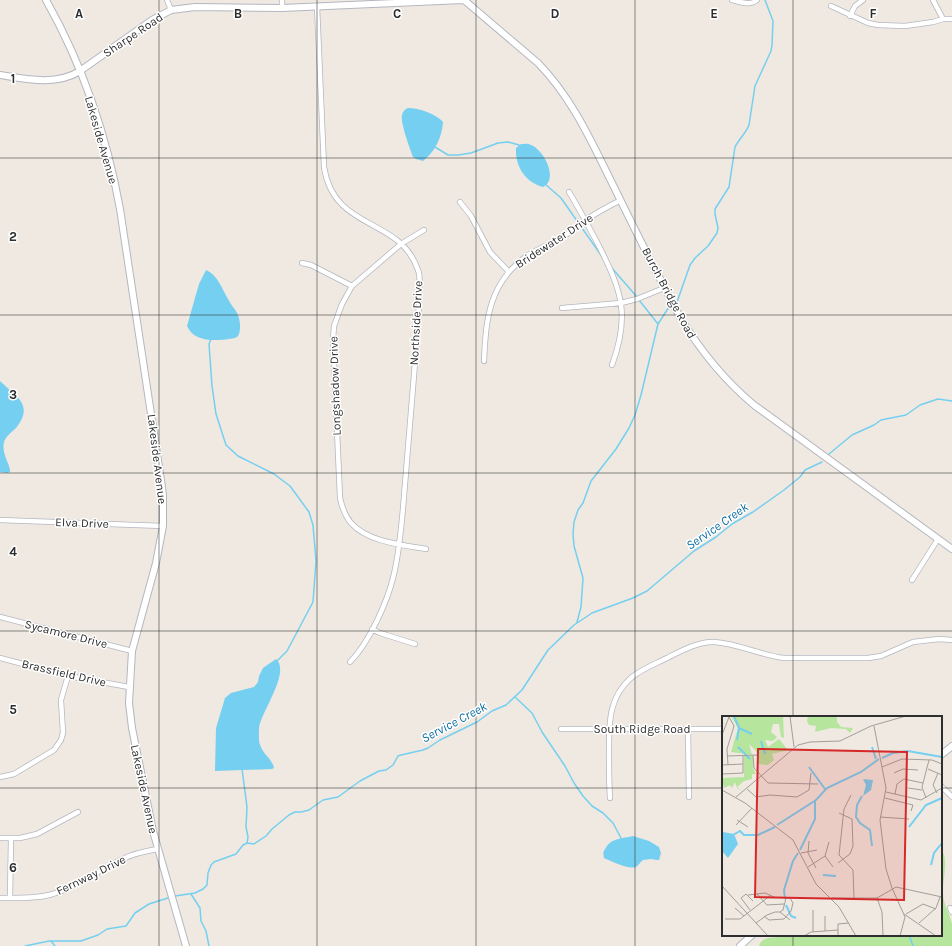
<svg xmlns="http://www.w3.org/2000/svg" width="952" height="946" viewBox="0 0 952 946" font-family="Karla,sans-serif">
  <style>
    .green { fill: #b6e59e }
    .water { fill: #75cff0 }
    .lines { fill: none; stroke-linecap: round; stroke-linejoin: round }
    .stream { stroke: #75cff0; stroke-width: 1.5 }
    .street-casing { stroke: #b4b7c1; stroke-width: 6 }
    .secondary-casing { stroke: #b4b7c1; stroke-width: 8 }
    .street { stroke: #fff; stroke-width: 4.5 }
    .secondary { stroke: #fff; stroke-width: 6 }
    .grid { fill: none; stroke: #2e2e2e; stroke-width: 1; stroke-opacity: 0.55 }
    .labels { text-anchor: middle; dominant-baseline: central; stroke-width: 3; stroke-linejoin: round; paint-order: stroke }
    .street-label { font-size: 12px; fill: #2e2e2e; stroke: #fff }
    .water-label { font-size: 13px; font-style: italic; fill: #0d6fa3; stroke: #fff }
    .inset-river { fill: none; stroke: #75cff0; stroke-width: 2 }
    .inset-road { fill: none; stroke: #a29e99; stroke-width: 1 }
    .view { fill: #d62828; fill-opacity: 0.15; stroke: #d62828; stroke-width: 2 }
    .inset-edge { fill: none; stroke: #2e2e2e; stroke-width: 2 }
    .grid-label { font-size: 13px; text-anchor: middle; font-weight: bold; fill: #2e2e2e; stroke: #fff; stroke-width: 3; stroke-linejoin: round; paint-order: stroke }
  </style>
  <rect width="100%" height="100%" fill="#efe9e1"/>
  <path class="green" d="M941 850C949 858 943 878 943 889 942 904 949 911 952 924 952 931 952 939 952 946H759L760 943 763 940 768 938 801 935H941Z"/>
  <path class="water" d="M408 108C419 108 436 114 443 122 442 137 435 152 423 161L416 159 413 157C410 149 400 122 402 115 403 111 405 109 408 108Z
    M521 144C525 144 528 143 531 145 544 150 559 179 543 187 525 182 515 166 516 148Z
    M206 270C218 275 222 289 228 299 231 305 236 310 238 315 240 321 241 328 239 334 237 339 233 338 229 339 214 341 194 342 187 326L199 284Z
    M0 381C15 396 35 404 16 428 12 432 6 436 4 442 1 454 11 465 10 472L7 473 0 472Z
    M276 659C291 672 261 712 259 728 259 734 258 742 261 747 264 755 272 759 274 768L272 769 215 771 216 728 225 698 231 693 254 687 258 682 259 676 263 668Z
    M633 836 649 841 659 847 661 853 659 860H657L651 859 643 860C640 862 639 865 636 867 629 870 611 861 604 858 603 854 603 852 605 849 612 837 622 839 633 836Z"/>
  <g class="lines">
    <path class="stream" d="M435 147 448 155H458L471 153 498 143 508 142 519 145 520 146
      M545 184 561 198 603 258
      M611 267 637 297
      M639 300 658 324
      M677 302 690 265 695 258 708 246 717 233 718 228 715 214V209L729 187 735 147C739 139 746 133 749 125L755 86 771 51 772 45 773 21 765 0
      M211 339 209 344 212 386 216 414 226 445 238 456 274 474 290 486 309 512 313 525 316 561 313 602 287 651 277 661
      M829 454 852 435 874 425 881 420 906 415 920 405 938 399 952 401
      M577 622 581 607 583 578 574 546 573 534 574 522 578 510 583 503 591 481 616 449 629 428 635 415 641 395 658 324 669 307
      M515 697 532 713 542 732 565 766 574 783 583 796 592 806 603 813 613 823 621 838
      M242 769 247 807 246 827 248 837 247 843
      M191 894 200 908 201 921 206 931 209 946
      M175 896 195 893 203 889 207 885 208 873 211 865 214 862 236 854 243 845 247 843 254 844 266 836 272 829 289 815 295 812H301L309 810 323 800 338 797 360 781 379 771 386 770 393 765 398 756 401 755 423 750 428 748 440 740 477 722 492 711 506 705 522 690 548 650 574 625 592 613 633 598 647 591 694 551 716 537 732 524 753 512 784 490 800 477 805 470 822 462
      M909 935 913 946
      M51 941 55 946
      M25 946 49 941H81L98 935 107 929 126 926 135 913 149 904 171 897"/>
    <defs>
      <path id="street" d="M167 0 171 10
        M732 0C740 2 751 6 757 0
        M933 0 943 19
        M317 6 324 167C334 232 400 216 418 270 421 277 419 286 419 294 419 317 417 340 415 363 411 407 408 452 404 496 402 522 400 548 394 574 388 601 369 643 350 662
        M831 6 868 23 878 25 905 26 933 22 943 19H952
        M282 8V0
        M850 16 855 6 863 0
        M569 192C580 210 590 229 600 248 622 292 630 316 612 365
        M460 202 471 216 490 252 509 272
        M424 230 401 244 352 286 342 304 334 326 333 339 340 498C342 507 345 516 351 523 368 542 402 545 426 549
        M302 263 311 265 352 286
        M562 308 621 303 637 299 664 288
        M484 361C486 318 489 282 528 255 538 249 550 244 561 238 570 233 577 226 586 220 597 212 609 206 621 200
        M0 520 163 526
        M912 580 938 539
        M0 617 132 651
        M372 629 380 633 415 644
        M0 658 68 676 129 687
        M561 729H723
        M688 729 689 797
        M0 777 14 774 54 750 61 740 63 733 61 700 68 676
        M941 786 952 797
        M610 798C609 783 609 768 609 753 609 724 608 697 632 677 642 669 655 664 667 658 681 651 699 641 715 642 739 644 760 655 784 658H868L881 656 913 642 939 639 952 640
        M0 838H20L37 834 78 812
        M0 898C16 898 33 899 49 895 76 888 100 869 125 858 135 853 147 851 158 849
        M10 898 11 838
        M950 908 952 912"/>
      <path id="secondary" d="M46 0C82 64 107 137 120 209L161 480 163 495V526L156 563 132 651 129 703 132 728 153 831 186 946
        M464 0 538 63C573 99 592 143 614 187 635 230 657 274 680 317 700 350 724 380 754 405L952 549
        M0 75C26 79 56 86 80 71L152 20 171 10 195 7 282 8 463 0
        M941 755 952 746
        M740 946 752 935"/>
    </defs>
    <use href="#street" class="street-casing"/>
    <use href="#secondary" class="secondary-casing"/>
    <use href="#street" class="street"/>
    <use href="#secondary" class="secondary"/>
  </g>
  <path class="grid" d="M159 0V946M317 0V946M476 0V946M635 0V946M793 0V717M0 158H952M0 315H952M0 473H952M0 631H952M0 788H723M941 788H952M793 935V946"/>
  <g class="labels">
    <g class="street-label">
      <text transform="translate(133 35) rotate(-34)">Sharpe Road</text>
      <text transform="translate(101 140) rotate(74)">Lakeside Avenue</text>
      <text transform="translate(554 241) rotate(-33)">Bridewater Drive</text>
      <text transform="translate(669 293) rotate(62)">Burch Bridge Road</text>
      <text transform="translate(416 323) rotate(-87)">Northside Drive</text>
      <text transform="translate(335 386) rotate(-92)">Longshadow Drive</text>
      <text transform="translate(157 459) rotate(83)">Lakeside Avenue</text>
      <text transform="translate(82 523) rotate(2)">Elva Drive</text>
      <text transform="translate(66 634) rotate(14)">Sycamore Drive</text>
      <text transform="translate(64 673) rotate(13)">Brassfield Drive</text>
      <text x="642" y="729">South Ridge Road</text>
      <text transform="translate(144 789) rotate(78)">Lakeside Avenue</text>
      <text transform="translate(91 875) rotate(-26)">Fernway Drive</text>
    </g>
    <g class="water-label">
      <text transform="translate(717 526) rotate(-35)">Service Creek</text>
      <text transform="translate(454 722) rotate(-28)">Service Creek</text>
    </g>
  </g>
  <g transform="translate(722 716)">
    <rect width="220" height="220" fill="#efe9e1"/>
    <path d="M9 0H61L62 22 59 21 57 8H51L49 16 55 21 51 25 43 24 46 31 57 23 66 34 50 38 52 44 46 49 37 48 36 37 27 28 30 39 9 36 16 12ZM125 0 115 1V6L119 11 131 12 128 17 124 13 109 12 93 16 94 10 87 9 85 5 86 0ZM22 40H31V52L34 58H30V63L22 65 15 71 20 75 15 72 13 66 10 72 8 69 2 72 0 62 22 61Z" fill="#b6e59e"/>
    <path d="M141 63 151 64 149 74 141 80 144 69ZM1 116 12 118 16 128 6 142 0 135Z" fill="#75cff0"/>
    <path class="inset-river" d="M12 0 17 12 30 18M15 24 17 12M39 25 43 38M16 31 28 43M150 31 154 43M160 42 171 37 186 35 220 41M87 51 103 73M140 80 135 89 134 101 138 107 148 114 150 130M55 109 94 84 105 72 139 56 157 43M187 111 204 89 220 82M11 119 18 115 22 119H36L53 111M78 134 93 103V85M209 149 212 137 220 127M101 159 114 160M63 183 62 174 71 145 76 137M64 189 69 200 74 202"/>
    <path class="inset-road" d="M68 0 72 31M152 10 164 72 158 104 164 153 170 172 183 201 178 220M0 19 7 1 12 10 5 33 6 49M31 39 32 52 46 67 96 68M5 40 36 39M0 49 21 48M160 51 180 43 210 44 220 48M206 53 220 59M172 57 181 53 196 54M0 58 21 57V40M186 72 200 74M25 73 34 81 48 79 75 81 87 74 89 57M0 74 23 87 71 124 94 168 117 191 134 220M164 76 199 84 220 72M215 77 211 69 216 57M173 78 175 68 182 63 201 67M129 79 122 93 117 139 131 154 132 182M14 81 76 29 88 26 118 25 149 10 184 0M163 82 191 89 189 95M204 82 200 71 207 44M158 101 187 103M15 104 26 111M14 109 30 92M87 125 86 137 94 152M79 137 95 134M103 140 111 151M116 147 128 138 131 130 130 103 117 97M86 151 103 140 107 126M0 170 46 220M35 178 45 189 62 188M26 179 43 177 52 181M110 182H155L174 171 220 181M155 182 160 196 161 220M13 192 22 200M28 194 19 182 24 178 31 185M182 198 214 220M184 198 201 188 214 193M42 200 47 204 62 203 69 195 71 187 68 182H64L61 194 58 196M103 200V215M3 203H18L49 179M34 207 45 199 53 196H58L68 204M197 207 214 192 218 181M91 216V194M82 220 89 216 116 214M116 220V208L127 207"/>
    <path class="view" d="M36 33 185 36 182 184 33 181Z"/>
    <rect width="220" height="220" class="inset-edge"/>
  </g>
  <g class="grid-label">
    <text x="79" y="18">A</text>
    <text x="238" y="18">B</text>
    <text x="397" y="18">C</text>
    <text x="555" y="18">D</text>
    <text x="714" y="18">E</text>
    <text x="873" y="18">F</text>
    <text x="13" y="83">1</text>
    <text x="13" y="241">2</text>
    <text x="13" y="399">3</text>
    <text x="13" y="556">4</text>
    <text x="13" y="714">5</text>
    <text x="13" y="872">6</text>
  </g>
</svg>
